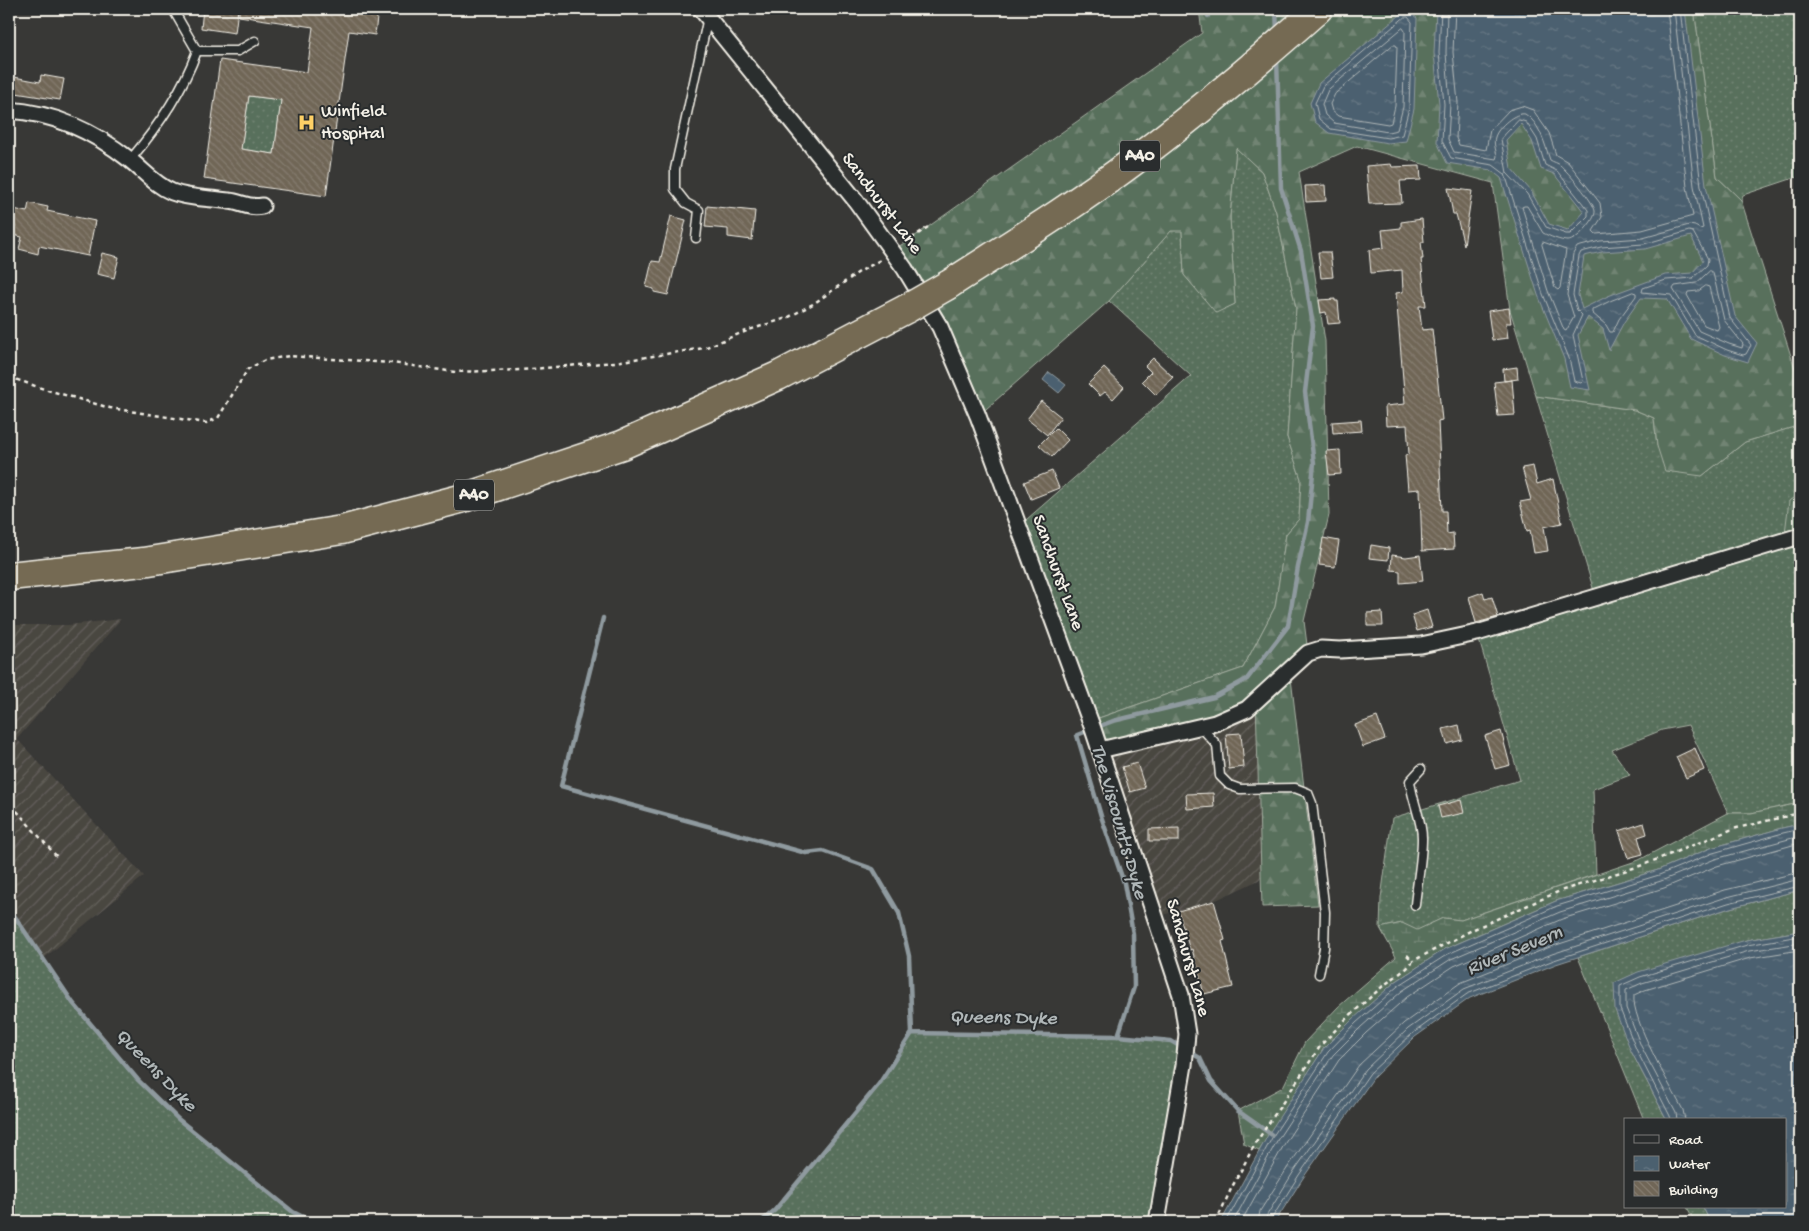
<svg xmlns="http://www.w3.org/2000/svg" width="1809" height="1231" viewBox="0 0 1809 1231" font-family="'Gochi Hand',sans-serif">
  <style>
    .industrial { fill: url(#industrial-furrows) }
    .grass { fill: url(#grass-dots); stroke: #a6b0a2 }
    .forest { fill: url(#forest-firs); stroke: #a6b0a2 }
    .wetland { fill: url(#wetland-marsh); stroke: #a6b0a2 }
    .water { fill: url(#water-ripples); stroke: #8f9a9f; fill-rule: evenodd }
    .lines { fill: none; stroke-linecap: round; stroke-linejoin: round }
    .shore { stroke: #b0b7b8; stroke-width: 1 }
    .stream { stroke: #8f9a9f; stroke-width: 4.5 }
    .building { fill: url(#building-back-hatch); stroke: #f4f1e8; fill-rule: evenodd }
    .lane-casing { stroke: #f4f1e8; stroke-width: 11 }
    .street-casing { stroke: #f4f1e8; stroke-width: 19 }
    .highway-casing { stroke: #f4f1e8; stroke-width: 31 }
    .path { stroke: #f4f1e8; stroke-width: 2.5; stroke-dasharray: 4 4; stroke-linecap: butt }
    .lane { stroke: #2a2d2e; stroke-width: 8 }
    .street { stroke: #2a2d2e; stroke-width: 15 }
    .highway { stroke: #746b52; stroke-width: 28 }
    .highway-bridge-casing { stroke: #f4f1e8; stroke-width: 31; stroke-linecap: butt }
    .highway-bridge { stroke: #746b52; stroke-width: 28 }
    .labels { text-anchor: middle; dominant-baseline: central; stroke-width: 4; stroke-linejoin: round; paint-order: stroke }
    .shield { fill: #2a2d2e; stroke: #b7b6b0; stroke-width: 1 }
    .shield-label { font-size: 18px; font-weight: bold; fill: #f4f1e8 }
    .poi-label { font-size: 19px; fill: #f4f1e8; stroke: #2a2d2e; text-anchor: start }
    .street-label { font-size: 19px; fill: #f4f1e8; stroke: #2a2d2e }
    .water-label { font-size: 20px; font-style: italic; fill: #b0b7b8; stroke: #2a2d2e }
  </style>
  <defs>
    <pattern id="industrial-furrows" width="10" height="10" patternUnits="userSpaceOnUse" patternTransform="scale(1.25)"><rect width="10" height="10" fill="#494640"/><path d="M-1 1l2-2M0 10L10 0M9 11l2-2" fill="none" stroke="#64615c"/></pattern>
    <pattern id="grass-dots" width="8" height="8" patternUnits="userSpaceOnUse" patternTransform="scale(1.25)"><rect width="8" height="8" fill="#586f5c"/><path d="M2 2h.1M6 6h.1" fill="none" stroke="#718473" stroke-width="1.8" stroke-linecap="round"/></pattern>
    <pattern id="forest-firs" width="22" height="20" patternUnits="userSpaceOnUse" patternTransform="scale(1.25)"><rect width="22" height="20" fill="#586f5c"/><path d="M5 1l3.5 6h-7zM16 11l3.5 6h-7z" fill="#718473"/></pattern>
    <pattern id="wetland-marsh" width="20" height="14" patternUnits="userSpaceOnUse" patternTransform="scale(1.25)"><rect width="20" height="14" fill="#586f5c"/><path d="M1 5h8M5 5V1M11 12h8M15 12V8" fill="none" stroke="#718473"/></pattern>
    <pattern id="water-ripples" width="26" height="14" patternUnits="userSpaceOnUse" patternTransform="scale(1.25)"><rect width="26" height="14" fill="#4b606f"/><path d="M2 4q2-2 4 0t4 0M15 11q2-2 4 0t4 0" fill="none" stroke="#667784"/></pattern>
    <pattern id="building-back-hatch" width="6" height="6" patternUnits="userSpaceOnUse" patternTransform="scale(1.25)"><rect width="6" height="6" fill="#706657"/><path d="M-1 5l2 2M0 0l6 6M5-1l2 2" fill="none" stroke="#857c6f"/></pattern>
  </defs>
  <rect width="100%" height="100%" fill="#383836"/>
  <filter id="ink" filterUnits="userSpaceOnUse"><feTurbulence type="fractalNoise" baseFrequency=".02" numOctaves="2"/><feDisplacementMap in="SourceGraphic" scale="10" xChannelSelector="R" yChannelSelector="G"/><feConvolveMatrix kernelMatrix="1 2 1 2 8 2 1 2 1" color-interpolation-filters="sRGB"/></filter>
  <g filter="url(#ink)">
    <path class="industrial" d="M121 619 17 739 144 876 43 959 9 908V625H69Z
      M1256 701 1261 879 1214 901 1155 917 1100 750Z"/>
    <path class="grass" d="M1694 9H1800V176L1743 195 1741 200 1717 177Z
      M249 96 281 100 274 154 241 149Z
      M1236 148 1262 172 1276 212 1296 308 1287 437 1301 479 1299 519 1286 534 1275 607 1243 668 1090 721 1019 526 1191 376 1109 301 1171 231 1182 230 1184 275 1216 312 1235 304 1230 217Z
      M1536 396 1635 410 1654 418 1657 446 1702 476 1745 442 1800 425V493L1789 501 1800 536V803L1751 813H1728L1688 725 1662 730 1612 750 1630 775 1593 789 1596 874 1461 920 1443 918 1416 931 1402 923 1380 928 1381 898 1392 818 1520 780 1477 633 1596 598Z
      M1800 890V931L1746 940 1631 1051 1667 1120H1644L1578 957 1730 908Z
      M9 908 73 1003 138 1080 178 1119 293 1212 313 1222H9Z
      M912 1033 1118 1036 1171 1041 1185 1049 1157 1222H761L775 1210 879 1084Z
      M1687 1207H1703L1710 1222H1695Z"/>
    <path class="forest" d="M1199 9H1694L1717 177 1741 200 1800 384V425L1745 442 1702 476 1665 471 1657 446 1654 418 1635 410 1536 396 1510 310 1493 183 1357 146 1299 172 1325 341 1329 515 1304 621 1308 653 1290 670 1318 905 1262 907 1256 702 1247 709 1100 750 1090 721 1243 668 1275 607 1286 534 1299 519 1301 479 1287 437 1296 308 1276 212 1262 172 1236 148 1230 217 1235 304 1216 313 1184 275 1182 231H1171L1109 301 978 416 940 327 891 251 911 239 1202 33Z
      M1800 493V536L1784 541 1789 501Z"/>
    <path class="wetland" d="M1800 803V824L1782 828 1711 848 1658 870 1556 901 1445 949 1395 982 1324 1048 1259 1151 1244 1144 1238 1111 1283 1087 1305 1042 1338 1007 1396 957 1380 928 1402 923 1417 930 1443 918 1461 920 1639 860 1728 813H1751Z"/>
    <path class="water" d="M1436 9H1685L1706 185 1735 316 1757 343 1748 362 1725 355 1691 339 1667 299 1641 298 1624 322 1609 350 1603 329 1588 317 1578 335 1590 390 1570 387 1564 359 1538 295 1501 178 1491 170 1447 163 1437 142 1439 104 1434 53ZM1521 124 1532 141 1541 169 1554 174 1584 212 1568 230 1549 224 1531 191 1511 168 1506 140ZM1691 236 1703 261 1692 273 1665 275 1608 296 1582 309 1578 295 1584 256 1602 252 1645 249Z
      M1406 10 1417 18 1414 109 1406 141 1388 143 1329 133 1315 122 1310 103 1319 83Z
      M1049 372 1066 385 1059 393 1043 380Z
      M1800 824V890L1730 908 1556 964 1470 998 1415 1037 1374 1077 1303 1178 1275 1222H1221L1269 1133 1324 1048 1353 1019 1395 982 1445 949 1556 901 1658 870 1711 848 1782 828Z
      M1800 931V1222H1710L1703 1207H1785V1120H1667L1631 1051 1615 1010 1614 983 1638 972 1746 940Z"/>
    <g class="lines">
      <path class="shore" d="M1441 9 1439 53 1444 104 1442 141 1451 158 1493 165 1505 174 1543 294 1569 358 1574 381 1581 383 1583 381 1573 335 1582 315 1577 310 1573 295 1579 256 1581 252 1601 247 1644 244 1689 231 1693 232 1708 259 1707 265 1693 278 1666 280 1643 288 1642 292 1671 295 1695 335 1727 350 1743 355 1746 354 1751 345 1730 318 1701 186 1680 9
        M1447 9 1446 53 1450 104 1448 139 1454 152 1496 159 1497 156C1496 150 1493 143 1495 137 1498 127 1515 112 1525 114 1540 123 1545 145 1550 160 1553 162 1558 163 1560 165 1568 172 1594 202 1595 211 1596 220 1576 241 1568 241 1560 241 1549 236 1543 233L1527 206H1524L1522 207 1548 291 1564 330 1566 331 1574 317 1567 295 1573 254 1577 247 1600 241 1643 238 1689 225 1695 226 1700 229 1703 228 1694 186 1674 9
        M1455 9 1453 52 1458 103 1456 138 1459 145 1486 150 1490 130 1509 110 1522 106 1533 110 1549 133 1556 155 1568 162 1600 203 1602 217 1593 231 1596 234 1642 230 1693 216 1687 187 1667 9
        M1405 17H1408L1412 22 1409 108 1402 135 1388 138 1331 129 1319 119 1315 103 1323 86Z
        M1403 28 1405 31 1403 107 1397 130 1388 132 1334 123 1325 115 1322 104 1328 90Z
        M1393 45H1396L1397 47 1395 106 1391 123 1388 124 1338 116 1332 111 1330 104 1335 94Z
        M1519 120 1526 122 1537 139 1545 165 1557 171 1588 210V216L1570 234H1566L1546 227 1527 194 1507 173 1501 139Z
        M1543 242 1566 250 1560 288 1558 290 1555 288 1542 245Z
        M1710 271 1713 273 1724 320 1743 344 1742 348 1729 344 1699 331 1673 289 1675 286 1696 283Z
        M1706 286 1709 287 1719 327 1717 330 1704 325 1687 295 1688 292 1698 291Z
        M1633 292 1636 293V296L1619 319 1613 332H1610L1606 325 1592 313V310L1610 301Z
        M1671 1120 1670 1116 1636 1049 1620 1009V986L1640 977 1747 945 1800 936
        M1677 1120 1676 1113 1641 1046 1626 1008V990L1642 983 1749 951 1800 943
        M1685 1120 1683 1110C1670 1085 1631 1020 1634 995L1645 990 1750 958 1800 950
        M1226 1222 1273 1136 1328 1052 1356 1023 1398 986 1448 954 1557 906 1659 875 1713 853 1783 833 1800 829
        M1233 1222 1278 1139 1333 1055 1361 1027 1402 991 1451 959 1560 912 1661 881 1715 859 1800 836
        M1241 1222 1285 1143 1339 1060 1366 1033 1407 997 1454 966 1562 919 1664 888 1717 866 1800 843
        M1258 1222 1260 1211 1288 1167 1359 1065 1404 1023 1460 983 1550 947 1725 890 1800 872
        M1265 1222 1267 1215 1294 1171 1366 1069 1408 1029 1464 989 1552 954 1727 897 1800 879
        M1272 1222V1218L1299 1175 1370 1073 1412 1034 1467 994 1554 960 1728 903 1800 886"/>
      <path class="stream" d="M1207 9 1208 16
        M1276 9 1277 32
        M603 618 561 786 806 853 823 851 873 869 899 913 909 956 912 1033
        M9 908 73 1003 138 1080 178 1119 293 1212 313 1222
        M1118 1036 1134 987 1133 934 1124 883 1101 816 1077 735 1113 721 1214 697 1247 679 1288 626 1298 567 1308 522 1314 463 1305 392 1313 326 1301 251 1281 188 1277 58
        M761 1222 775 1210 879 1084 912 1033 1118 1036 1171 1041 1200 1058 1211 1081 1238 1111 1272 1135"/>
    </g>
    <path class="building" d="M203 9H238L235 33 201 28Z
      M239 9H378L375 35 349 31 326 196 204 179 220 60 307 72 313 27 239 16ZM249 96 281 100 274 154 241 149Z
      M41 75 64 79 60 100 9 92V76L40 82Z
      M1391 164 1392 167 1420 166 1421 180 1400 181 1402 203 1369 204 1366 166Z
      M1325 185 1326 201 1306 202 1305 186Z
      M1448 188 1472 191 1464 245 1456 214H1453Z
      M29 203 48 207 47 211 95 221 88 256 39 246 38 254 19 249 22 237 9 234V208L27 212Z
      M707 206 755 211 752 240 728 237V229L705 227Z
      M671 216 686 220 668 295 654 292V289L646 287 652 261 660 262Z
      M1422 219 1424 242H1421L1423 259H1421L1426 306H1419L1422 330 1432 329 1442 420 1438 421 1442 511H1446L1447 534 1453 533 1454 549 1422 551 1420 489 1408 490 1405 455 1409 454 1407 425 1386 426 1385 406 1405 404 1396 293 1403 292 1402 270 1371 273 1369 250 1384 248 1382 230 1401 228V222Z
      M1318 252H1330L1333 277 1321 278Z
      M102 253 119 257 114 278 97 274Z
      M1335 299V301H1338L1340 323 1328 324 1326 312 1321 313 1319 300Z
      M1509 308 1511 323H1506L1508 338 1492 340 1488 311Z
      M1153 358 1173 377 1156 395 1142 381 1151 372 1145 366Z
      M1517 367 1518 379 1504 381 1503 369Z
      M1104 368 1124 387 1113 399 1105 392 1100 396 1088 384Z
      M1512 380 1515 415 1498 416 1494 382Z
      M1041 401 1061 417 1047 435 1027 419Z
      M1361 420 1362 431 1333 433 1332 422Z
      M1056 428 1068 440 1052 457 1039 445Z
      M1340 450 1341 474 1329 475 1326 451Z
      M1533 466 1537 484 1553 479 1562 523 1544 527 1548 551 1534 553 1530 530 1527 531 1520 502 1531 500 1522 468Z
      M1052 471 1059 488 1031 499 1024 482Z
      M1323 538 1339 541 1335 567 1319 565Z
      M1371 545 1389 548 1388 560 1369 558Z
      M1392 555 1406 557 1420 555 1423 581 1400 583V571L1391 570Z
      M1483 592 1485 599 1492 597 1498 617 1476 623 1469 597Z
      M1427 610 1432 627 1417 631 1412 615Z
      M1382 612 1383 626H1367V613Z
      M1377 717 1385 739 1363 747 1355 725Z
      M1459 725 1462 740 1447 744 1443 729Z
      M1501 731 1510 765 1495 769 1485 736Z
      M1241 733 1244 767 1229 769 1226 734Z
      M1695 748 1704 770 1686 778 1676 757Z
      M1137 763 1145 788 1130 792 1122 767Z
      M1213 793 1214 807 1187 809 1186 794Z
      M1461 800 1464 813 1441 818 1438 806Z
      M1644 823 1647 834 1638 837 1643 854 1628 858 1619 831Z
      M1179 828V841H1149V829Z
      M1214 901 1225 940 1222 941 1233 987 1204 994 1192 949 1190 950 1178 911Z"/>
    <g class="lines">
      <defs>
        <path id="lane" d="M197 51H238L255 41
          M130 160C158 127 182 92 197 51L175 13 176 9
          M696 238 699 210 686 203 675 189V169L708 17
          M1200 726 1217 745 1220 776 1229 785 1240 789 1295 788 1308 793 1312 803 1325 912 1324 948 1319 974
          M1415 905C1417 883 1422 860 1422 838 1422 819 1412 801 1410 781L1421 769"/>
        <path id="street" d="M701 9 856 201 905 269 940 327 978 416 1093 729 1181 995 1187 1034 1184 1065 1157 1222
          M9 110C53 113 95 132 130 160 144 171 155 185 172 192 190 199 211 198 229 201 241 202 249 209 262 206
          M1100 750 1215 723 1247 709 1308 653 1321 649 1340 650 1421 645 1477 633 1800 536"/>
        <path id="highway" d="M948 285C1010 245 1072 207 1131 163 1196 115 1257 63 1318 9
          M9 576 143 562 342 530 460 499 622 445 778 376 908 308"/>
      </defs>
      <use href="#lane" class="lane-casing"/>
      <use href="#street" class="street-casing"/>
      <use href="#highway" class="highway-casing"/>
      <path class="path" d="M905 243 928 227
        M9 377 44 389 110 408 206 423 218 418 248 369 265 360 289 356 392 363 455 372 520 370 615 362 704 348 749 330 787 318 813 304 859 272 882 259
        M9 797 15 809 59 859
        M1407 955 1413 961
        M1216 1222 1231 1189 1255 1144 1321 1045 1347 1018 1383 986 1407 968 1413 961 1474 929 1560 891 1643 865 1733 829 1800 813"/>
      <use href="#lane" class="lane"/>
      <use href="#street" class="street"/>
      <use href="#highway" class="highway"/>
      <defs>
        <path id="highway-bridge" d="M908 308 948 285"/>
      </defs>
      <use href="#highway-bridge" class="highway-bridge-casing"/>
      <use href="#highway-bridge" class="highway-bridge"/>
    </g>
  </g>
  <defs>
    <symbol id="hospital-bare" viewBox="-9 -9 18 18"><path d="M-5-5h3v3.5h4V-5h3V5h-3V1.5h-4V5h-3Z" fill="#ffd166" stroke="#2a2d2e" stroke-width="2.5" paint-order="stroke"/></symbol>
  </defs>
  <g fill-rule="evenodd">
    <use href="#hospital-bare" x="294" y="110" width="25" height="25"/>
  </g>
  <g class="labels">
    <g class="shield">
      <rect x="1120" y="140.5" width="40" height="31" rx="4"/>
      <rect x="454" y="479.5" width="40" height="31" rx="4"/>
    </g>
    <g class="shield-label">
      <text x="1140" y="156">A40</text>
      <text x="474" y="495">A40</text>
    </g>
    <g class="poi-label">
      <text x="321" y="112">Winfield<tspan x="321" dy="22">Hospital</tspan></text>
    </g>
    <g class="street-label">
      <text transform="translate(881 204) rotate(53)">Sandhurst Lane</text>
      <text transform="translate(1057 573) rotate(70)">Sandhurst Lane</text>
      <text transform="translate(1187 958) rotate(74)">Sandhurst Lane</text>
    </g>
    <g class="water-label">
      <text transform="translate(1118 822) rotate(74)">The Viscount's Dyke</text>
      <text transform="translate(1515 952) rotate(-22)">River Severn</text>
      <text transform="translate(1003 1019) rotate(1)">Queens Dyke</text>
      <text transform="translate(155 1071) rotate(46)">Queens Dyke</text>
    </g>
  </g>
  <rect width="1809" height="1231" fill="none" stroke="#2a2d2e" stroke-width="30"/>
  <rect x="15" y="15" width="1779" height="1201" fill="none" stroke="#f4f1e8" stroke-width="2" filter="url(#ink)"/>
  <rect x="1624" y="1118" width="162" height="90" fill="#2a2d2e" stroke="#7b7b78"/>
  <rect x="1634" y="1135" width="25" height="8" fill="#2a2d2e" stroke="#7b7b78"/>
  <text x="1669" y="1144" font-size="15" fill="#f4f1e8">Road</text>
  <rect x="1634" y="1156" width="25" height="15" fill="url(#water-ripples)" stroke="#7b7b78"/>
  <text x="1669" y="1168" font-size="15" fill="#f4f1e8">Water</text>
  <rect x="1634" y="1181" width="25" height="15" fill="url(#building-back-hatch)" stroke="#7b7b78"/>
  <text x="1669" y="1194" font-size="15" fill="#f4f1e8">Building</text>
</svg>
